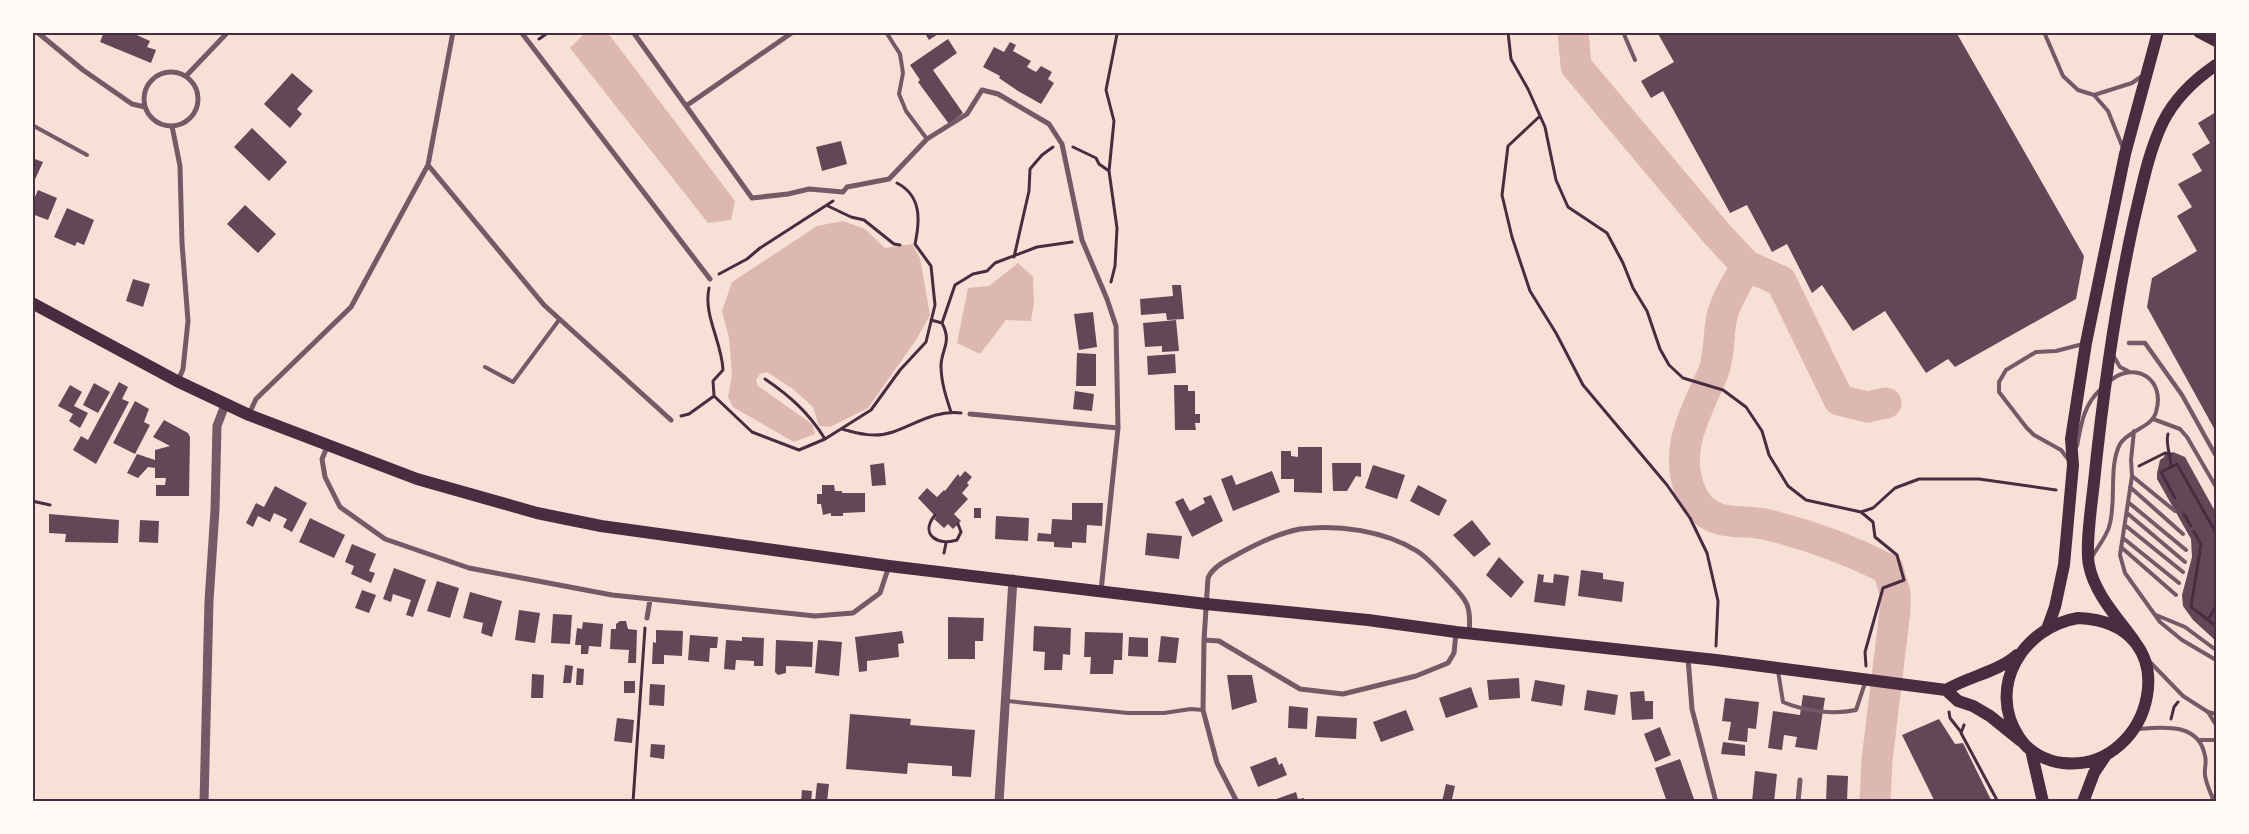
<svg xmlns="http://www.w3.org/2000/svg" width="2249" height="834" viewBox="0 0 2249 834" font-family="Poppins,sans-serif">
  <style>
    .water { fill: #dcb8b0 }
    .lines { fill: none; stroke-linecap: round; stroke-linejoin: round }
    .river { stroke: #dcb8b0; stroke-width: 31 }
    .building { fill: #644757 }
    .path { stroke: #4a2c40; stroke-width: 3 }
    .service { stroke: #755966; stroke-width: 4 }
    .pedestrian { stroke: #755966; stroke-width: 4.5 }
    .minor { stroke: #755966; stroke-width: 5 }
    .tertiary { stroke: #755966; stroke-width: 9 }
    .primary { stroke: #4a2c40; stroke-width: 12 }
    .neatline { fill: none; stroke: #4a2c40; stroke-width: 2 }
  </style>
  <rect width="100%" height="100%" fill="#f7e1d7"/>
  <path class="water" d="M585 33H608L735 201 731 220 708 223 570 48Z
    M843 221 865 229 885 248 912 244 920 258 930 315 916 340 868 408 830 427 819 426 813 407 793 389 767 372 760 374 756 380 758 386 812 424 815 434 794 442 733 407 728 397 732 375 729 338 722 311 732 282 817 226Z
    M1018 263 1033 277 1034 303 1031 321 1006 320 980 354 957 343 968 288 989 286Z"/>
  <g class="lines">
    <path class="river" d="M1573 32 1576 66 1716 233 1747 266 1781 281 1839 400 1867 407 1886 403
      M1747 266C1738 281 1728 296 1723 313 1717 332 1721 354 1713 373 1704 394 1690 421 1686 443 1681 471 1688 509 1719 519 1733 523 1750 521 1764 524 1808 534 1848 549 1888 569L1895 593V611L1877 760 1875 802"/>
  </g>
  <path class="building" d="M104 32H130L150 41 147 47 156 50 151 63 100 42Z
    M924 32H941L929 40Z
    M1657 32H1956L2084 256 2076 299 1955 367 1948 359 1926 373 1885 311 1853 331 1822 285 1812 293 1787 244 1772 252 1747 205 1730 213 1663 91 1651 98 1641 81 1674 62Z
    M948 39 957 53 933 70 963 113 949 124 918 82 920 80 910 65Z
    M1010 42 1016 45 1013 51 1031 61 1027 67 1036 72 1041 66 1052 72 1048 79 1054 83 1041 104 1018 91 999 78 1000 76 983 67 994 47 1004 52Z
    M292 73 313 91 297 109 302 114 290 128 264 104Z
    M2216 112V432L2147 307 2152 278 2197 251 2177 216 2192 207 2178 184 2202 171 2192 154 2210 143 2198 123Z
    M252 128 287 162 269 181 234 147Z
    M841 141 847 164 822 171 816 147Z
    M32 158 43 162 32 186Z
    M38 190 57 198 48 220 32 214V204Z
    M245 205 276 234 258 253 227 224Z
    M67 208 94 220 84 245 77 242 75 246 54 237Z
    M133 279 150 284 143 307 126 301Z
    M1172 285H1181L1184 319 1167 320 1166 313 1141 315 1140 299 1173 296Z
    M1093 312 1097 347 1079 350 1074 314Z
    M1176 320 1179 351 1162 352V346L1145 347 1143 323Z
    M1077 353 1096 354V386H1076Z
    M1175 354 1176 373 1148 375 1147 356Z
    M119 382 128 387 122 399 129 402 96 464 73 450 81 436 88 440Z
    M94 383 110 392 98 413 83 405Z
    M70 385 82 392 74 406 88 413 80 428 69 421 73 414 58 406Z
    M1174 385H1188V391H1195V414H1200V423H1195L1196 430H1175Z
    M1075 391 1094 394 1092 411 1073 409Z
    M135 401 149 409 144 422 150 425 135 454 113 443Z
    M164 420 188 433 190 437 189 496H156V485H165L166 478H155V468L148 467 138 478 127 473 137 454 155 460V450L170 446 153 437Z
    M1298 447H1322V493L1294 492V479H1281V451H1291V456L1298 457Z
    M2173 452 2185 457 2216 513V641L2193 620 2183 606 2182 595 2192 557 2191 539 2157 479V473L2160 460 2164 457 2165 453 2171 454Z
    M884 463 886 485 872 486 870 465Z
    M1332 463H1361V477L1356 476 1347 491H1333Z
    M1373 465 1405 475 1397 499 1365 488Z
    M965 471 972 477 967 483 969 485 962 493 968 499 954 514 961 521 953 529 948 524 944 528 934 519 936 517 918 498 927 488 937 497 944 490 945 491 958 474 960 477Z
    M1272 471 1280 492 1233 511 1221 479 1232 475 1236 485Z
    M822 485H834L835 491H842V493H865V512L843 513V516H831V513L823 515 821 504H817V494H822Z
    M1418 485 1447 500 1439 516 1410 501Z
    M275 486 307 503 292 532 283 527 287 519 274 513 270 522 258 516 253 527 246 523 256 503 264 507Z
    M1211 495 1223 521 1192 537 1175 502 1183 498 1190 511 1205 503 1203 498Z
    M1072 503H1103L1102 526 1087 525 1086 543 1072 542V548L1054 547V542L1037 541 1038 533 1051 534 1052 519 1072 520Z
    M974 508H981V518H974Z
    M49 514 119 520 118 543 65 542 66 534 49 533Z
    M996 516 1029 518 1028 541 995 539Z
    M310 518 345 535 334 558 299 542Z
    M140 520 159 521 158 543 139 542Z
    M1472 520 1491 544 1474 557 1453 535Z
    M1147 533 1182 536 1179 559 1145 555Z
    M352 544 376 554 369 571 375 573 371 583 351 574 354 566 345 562Z
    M1499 557 1524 582 1511 598 1486 575Z
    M394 568 426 580 413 617 406 615 411 600 393 594 391 602 383 599Z
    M1581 570 1603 573V579L1624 582 1622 602 1578 596Z
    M1538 574 1544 575 1543 582 1553 583 1554 574 1569 576 1565 606 1534 602Z
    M437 581 459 588 450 618 427 611Z
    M362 590 376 595 369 613 355 608Z
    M470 592 502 601 492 637 481 633 483 623 463 618Z
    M519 610 540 613 535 643 515 640Z
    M553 614 572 615 570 644 551 643Z
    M948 617 984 618 983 641H975V659H948Z
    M620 621H626L628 629 637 630 636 663H628L629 650 610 649 611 629H616V624Z
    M583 622 603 624 601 647 589 646 588 654H581V645H575L577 628 582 629Z
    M1034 626 1071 628 1070 655 1063 654 1062 670H1044L1045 652 1033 651Z
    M656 630 683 631 682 656 664 655V664H652L653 642 656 643Z
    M902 631 904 643 898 644 899 657 867 661V671L859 672 855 637Z
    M1085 632 1123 633 1122 660H1114L1113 674H1090L1091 657H1084Z
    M690 635 718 637 717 648H710L709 662 688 660Z
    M1161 636 1179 638 1176 663 1158 662Z
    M742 637 764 638 763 666H754V661L736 660 735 670 724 669 726 640 742 641Z
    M1129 637 1148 638V657L1128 656Z
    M776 640 813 642 812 667 786 666V673L778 675 775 672Z
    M818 640 842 642 839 676 815 673Z
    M565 665 573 666 571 683H563Z
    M577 668 584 669 583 685H576Z
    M532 674 544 675 543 698H531Z
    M1227 675H1252L1257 702 1232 710Z
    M1519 678 1520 698 1489 700 1487 680Z
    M1535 680 1565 685 1562 706 1531 701Z
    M624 681H635V693H624Z
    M650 684 665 685 664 706 649 705Z
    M1471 687 1478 707 1446 718 1439 698Z
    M1587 690 1618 695 1615 715 1584 710Z
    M1644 691 1645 701H1653V719L1632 720 1630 692Z
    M1803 695 1825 698 1817 750 1795 747 1797 737 1784 735 1782 750 1768 748 1773 711 1800 715Z
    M1725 698 1759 702 1756 729 1748 728 1747 742 1728 740 1731 722 1722 721Z
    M1289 706 1308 708 1307 729 1288 728Z
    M1406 710 1414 730 1381 742 1373 722Z
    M850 714 911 719 910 725 975 730 971 777 952 776V766L908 763 907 774 846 769Z
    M1317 716 1357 718 1356 739 1315 737Z
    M617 718 634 720 632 743 614 741Z
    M1939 719 1955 744 1963 743 1992 802H1935L1902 735Z
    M1660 727 1671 755 1655 762 1644 734Z
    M1723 742 1745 745V756L1721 754Z
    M651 744 665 745 664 759 650 757Z
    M1276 757 1279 765 1282 763 1287 775 1258 787 1250 767Z
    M1680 759 1695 802H1667L1655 768Z
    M1755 771 1777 774 1774 802H1752Z
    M1827 775 1848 776 1847 802H1826Z
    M817 783 829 784 827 802H815Z
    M1446 784 1455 786 1452 799 1460 802H1442Z
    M802 790 812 791 811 802H801Z
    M1296 792 1298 799 1304 798 1305 802H1268Z"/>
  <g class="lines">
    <path class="path" d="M1114 32 1117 34 1129 32
      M1508 32 1511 59 1528 89 1545 127 1556 180 1568 207 1607 233 1623 263 1633 288 1647 311 1660 349 1669 365 1683 378 1723 390 1746 407 1762 431 1769 455 1788 486 1806 500 1861 512 1873 508 1895 488 1919 479H1979L2056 490
      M539 39 549 32
      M1540 116 1508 146 1502 195 1512 237 1530 291 1556 333 1583 385 1667 485 1690 518 1707 553 1718 601 1716 646
      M1073 147 1096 158 1099 164 1109 171
      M828 206 851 217 864 220 894 244 900 245
      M1014 257 1029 191 1030 169 1042 155 1053 147
      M719 274 747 259 760 248 833 201
      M1111 282 1115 266 1117 228 1109 171 1114 121 1106 90 1117 34
      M709 288C703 315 722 342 723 370L713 381 714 396 752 432 799 450 825 439 871 410 900 370 926 342 935 305 931 266 915 244C920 221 922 196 897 183
      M931 320 942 323C952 342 942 348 941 365 941 382 946 397 951 412
      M942 323 955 285 973 274 987 271 995 263 1037 247 1072 242
      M765 379C790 396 809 413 825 439
      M681 416 689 414 714 396
      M842 429C859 434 876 438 893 432 916 424 935 410 961 413
      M2168 434C2165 443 2171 456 2171 466
      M2139 466 2165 453 2171 454
      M2175 498 2161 472 2177 464 2216 533
      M32 501 50 505
      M1861 512 1873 522 1875 537 1897 555 1904 580 1883 588 1865 652 1866 666
      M2184 514 2191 526
      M935 515C919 535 938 546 957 540L961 532 958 524
      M2194 532 2201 544 2191 607 2216 626
      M944 553 946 543
      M2208 620 2216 606
      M1949 712 1950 718 1961 732
      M2171 719 2174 707 2178 702
      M1964 725 1961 733 1998 802
      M633 802 645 628"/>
    <path class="service" d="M886 32 900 54 903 73 899 94 906 111 927 139
      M1623 32 1635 60
      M2044 32 2063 76 2078 90 2094 95 2108 111 2123 148
      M2094 95 2132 83 2142 76
      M32 125 87 155
      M2113 355 2120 367 2128 371
      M485 367 513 382 559 320
      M2153 419 2180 429 2187 437 2216 487
      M2134 431 2131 460 2132 476 2120 555 2125 573 2160 622 2182 640 2216 660
      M2077 446C2081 424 2084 404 2101 389
      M2068 459 2061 450 2034 435 2026 427 1999 392V382L2006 370 2036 352 2056 351 2083 344
      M2132 476 2175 511
      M2130 487 2183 534
      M2128 502 2186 550
      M2127 513 2185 562
      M2126 526 2183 572
      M2123 538 2179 583
      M2121 547 2176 595
      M2092 557C2097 548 2106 537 2109 527 2117 503 2108 467 2120 444 2128 430 2152 428 2156 412 2166 379 2135 360 2110 381
      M2156 615 2185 627 2216 650
      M2150 662 2183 696 2208 712 2216 725
      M1778 671 1783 702C1804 711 1833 715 1856 710L1865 683
      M1007 701 1128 713H1164L1191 709 1203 710
      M2208 712 2216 714
      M2137 729C2163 727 2199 722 2205 756 2207 762 2204 769 2205 775 2206 784 2211 793 2214 802
      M2198 740H2216
      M2214 802 2216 793"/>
    <path class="pedestrian" d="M2129 343H2145L2182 395 2216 456"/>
    <path class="minor" d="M37 32 83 70 132 104 145 107
      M521 32 710 279
      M633 32 752 198 788 194 809 189 843 192 847 187 889 179 927 139 967 114 982 90 998 94 1049 124 1062 144 1082 240 1107 299 1116 326 1118 428 1101 591
      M144 99a27 27 0 1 1 54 0a27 27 0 1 1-54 0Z
      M186 76 228 32
      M686 106 793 32
      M172 126 180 166 182 243 188 321 183 369 178 381
      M428 165 544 305 671 420
      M249 414 256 399 351 307 428 165 453 32
      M970 414 1118 428
      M327 447 322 459 325 477 340 507 385 539 469 568 612 595 815 616 853 613 880 593 889 566
      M647 618 650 600
      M1204 640 1219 641 1300 689 1343 694 1416 676 1448 663 1454 653 1456 633
      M1688 658 1692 709 1716 802
      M1237 802 1217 763 1203 710 1204 640 1208 578C1213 566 1229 559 1240 553 1258 543 1280 533 1300 529 1338 524 1385 531 1417 551 1428 558 1436 568 1445 577 1465 599 1472 602 1469 633
      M1798 802 1800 780"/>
    <path class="tertiary" d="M204 802 209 601 215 510 217 426 225 405
      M999 802 1013 579"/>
    <path class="primary" d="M2199 32 2216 41
      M32 303 177 381 249 415 417 479 537 513 601 526 889 566 1206 604 1368 620 1456 632 1716 660 1946 690 1958 701 1973 706 1990 716 2021 741
      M2078 618C2191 622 2154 773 2063 763 2046 761 2028 752 2019 737 1986 687 2023 627 2078 618Z
      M2047 629 2055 607 2064 565 2073 465 2071 439 2086 343 2125 154 2158 32
      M2135 642C2118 618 2094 593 2089 565 2085 546 2092 502 2094 482 2103 394 2115 306 2134 220 2142 187 2148 153 2163 122 2175 98 2194 80 2216 65
      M1946 690C1969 676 1996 673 2017 655
      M2031 750 2043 802
      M2083 802 2094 773 2106 755"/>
  </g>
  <rect width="2249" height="834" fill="none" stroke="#fffaf5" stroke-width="68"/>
  <rect x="34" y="34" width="2181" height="766" class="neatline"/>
</svg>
